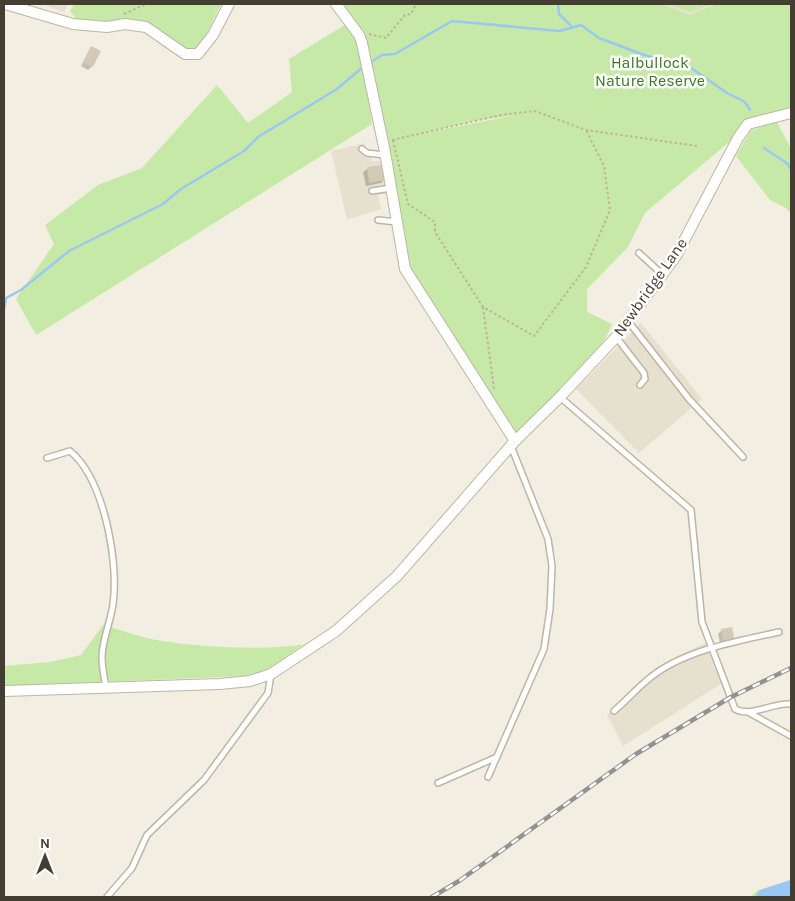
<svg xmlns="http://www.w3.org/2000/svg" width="795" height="901" viewBox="0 0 795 901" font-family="Karla,sans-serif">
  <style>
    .residential { fill: #e6e0cf }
    .green { fill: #c7e9a7; fill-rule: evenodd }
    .shadow { fill: #0003 }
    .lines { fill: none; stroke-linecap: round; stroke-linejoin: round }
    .stream { stroke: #99c8f3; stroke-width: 2.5 }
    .river { stroke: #99c8f3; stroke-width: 16 }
    .building { fill: #d3cab6 }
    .lane-casing { stroke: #bdb6a4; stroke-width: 8 }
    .street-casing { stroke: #bdb6a4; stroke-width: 12 }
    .path { stroke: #c0b394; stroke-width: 2; stroke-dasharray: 2.5 2.5; stroke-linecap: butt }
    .lane { stroke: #fff; stroke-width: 5 }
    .street { stroke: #fff; stroke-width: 10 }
    .rail-casing { stroke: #929292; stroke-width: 4.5 }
    .rail { stroke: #fff; stroke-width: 2.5; stroke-dasharray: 8; stroke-linecap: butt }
    .labels { text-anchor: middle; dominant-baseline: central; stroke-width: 5; stroke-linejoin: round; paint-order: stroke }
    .park-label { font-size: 16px; fill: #3d7723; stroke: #fff }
    .street-label { font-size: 16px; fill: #433d32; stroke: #fff }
  </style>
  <rect width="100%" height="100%" fill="#f2eee1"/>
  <path class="residential" d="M41 4H68L64 12Z
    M663 4H717L689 15Z
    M364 143 372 161H381L386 194 378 195 381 209 347 220 331 151Z
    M641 323 702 399 639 453 576 389Z
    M705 643 721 684 623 746 607 715 657 667Z"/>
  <path class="green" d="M74 4H221L207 33 196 49H187L149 24 76 19 70 11Z
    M334 4H663L689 15 717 4H791V109L754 121 645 213 628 247 587 289V312L612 324 597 357 515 441 405 269 359 35ZM515 115 420 134H419L474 121Z
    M668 4H711L690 12Z
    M345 25 356 41 365 76 372 124 36 335 16 299 54 244 45 225 98 185 142 168 217 85 248 123 292 92 289 59Z
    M777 122 791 149V214L786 208 770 200 736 156 751 130Z
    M103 625C122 630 142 638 162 641 202 647 265 651 304 644L270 668 245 676 4 686V666L50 662 81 655Z
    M791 883V897H750L758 890Z"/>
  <path class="shadow" d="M91 48 92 66 88 70 81 66Z
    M367 169 385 179 381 183 366 186 363 172Z
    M722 630 733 641 721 647 718 634Z"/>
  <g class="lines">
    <path class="stream" d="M558 4 559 14 571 26
      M369 63 382 55 395 54 452 21 560 31 581 25 599 38 647 56 691 68 727 93 745 102 750 110
      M764 148 788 164 791 170
      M4 310 6 298 21 290 69 251 163 204 181 189 244 151 258 137 337 89 364 66"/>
    <path class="river" d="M764 897 791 888"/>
  </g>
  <path class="building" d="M91 46 101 51 93 67 83 62Z
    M384 165 386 180 369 183 367 167Z
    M732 627 735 642 724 644 721 629Z"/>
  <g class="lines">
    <defs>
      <path id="lane" d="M362 149 367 153 385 155
        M372 191 391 188
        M378 220 397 222
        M639 253 662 274
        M628 321 689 399 743 457
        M616 337 644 373 645 379 640 385
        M560 397 691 510 702 622 735 709C750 718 774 702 791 704
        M47 458 70 451C104 479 119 562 113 604 111 621 102 640 102 657 102 667 104 677 106 687
        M614 711C627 700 638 687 651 677 685 650 738 641 779 632
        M748 712 791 736
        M488 777 544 649 550 609 552 566 548 539 511 446
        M438 783 497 757
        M107 897 132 868 147 835 204 780 268 693 271 674"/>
      <path id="street" d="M5 4 73 24 107 27 125 24 146 27 185 54H198L213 35 229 4
        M336 4 359 35 362 43 385 152 405 269 515 441
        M4 691 220 684 250 681 271 674 336 631 397 576 515 441 560 397 616 337 676 256 738 138 748 124 791 113"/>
    </defs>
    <use href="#lane" class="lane-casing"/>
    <use href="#street" class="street-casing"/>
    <path class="path" d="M124 14 146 4
      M369 34 386 38 405 15 411 14 416 4
      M392 140 501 115 535 111 586 130 697 146
      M393 140 408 204 435 222V232L483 307 534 336 586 267 610 210 604 166 586 130
      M483 307 494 389"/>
    <use href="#lane" class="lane"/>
    <use href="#street" class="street"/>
    <defs>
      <path id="rail" d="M432 897 459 881 636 754 731 697 791 668"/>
    </defs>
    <use href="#rail" class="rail-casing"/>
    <use href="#rail" class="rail"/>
  </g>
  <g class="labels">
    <g class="park-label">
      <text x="650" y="62">Halbullock<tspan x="650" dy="18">Nature Reserve</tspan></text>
    </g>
    <g class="street-label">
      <text transform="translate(650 287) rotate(-55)">Newbridge Lane</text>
    </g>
  </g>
  <rect width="795" height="901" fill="none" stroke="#433d32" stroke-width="10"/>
  <g transform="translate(45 856)" stroke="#ffffff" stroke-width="4" paint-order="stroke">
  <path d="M0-4L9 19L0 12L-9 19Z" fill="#433d32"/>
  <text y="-8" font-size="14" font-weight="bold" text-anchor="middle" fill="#433d32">N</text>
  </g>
</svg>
